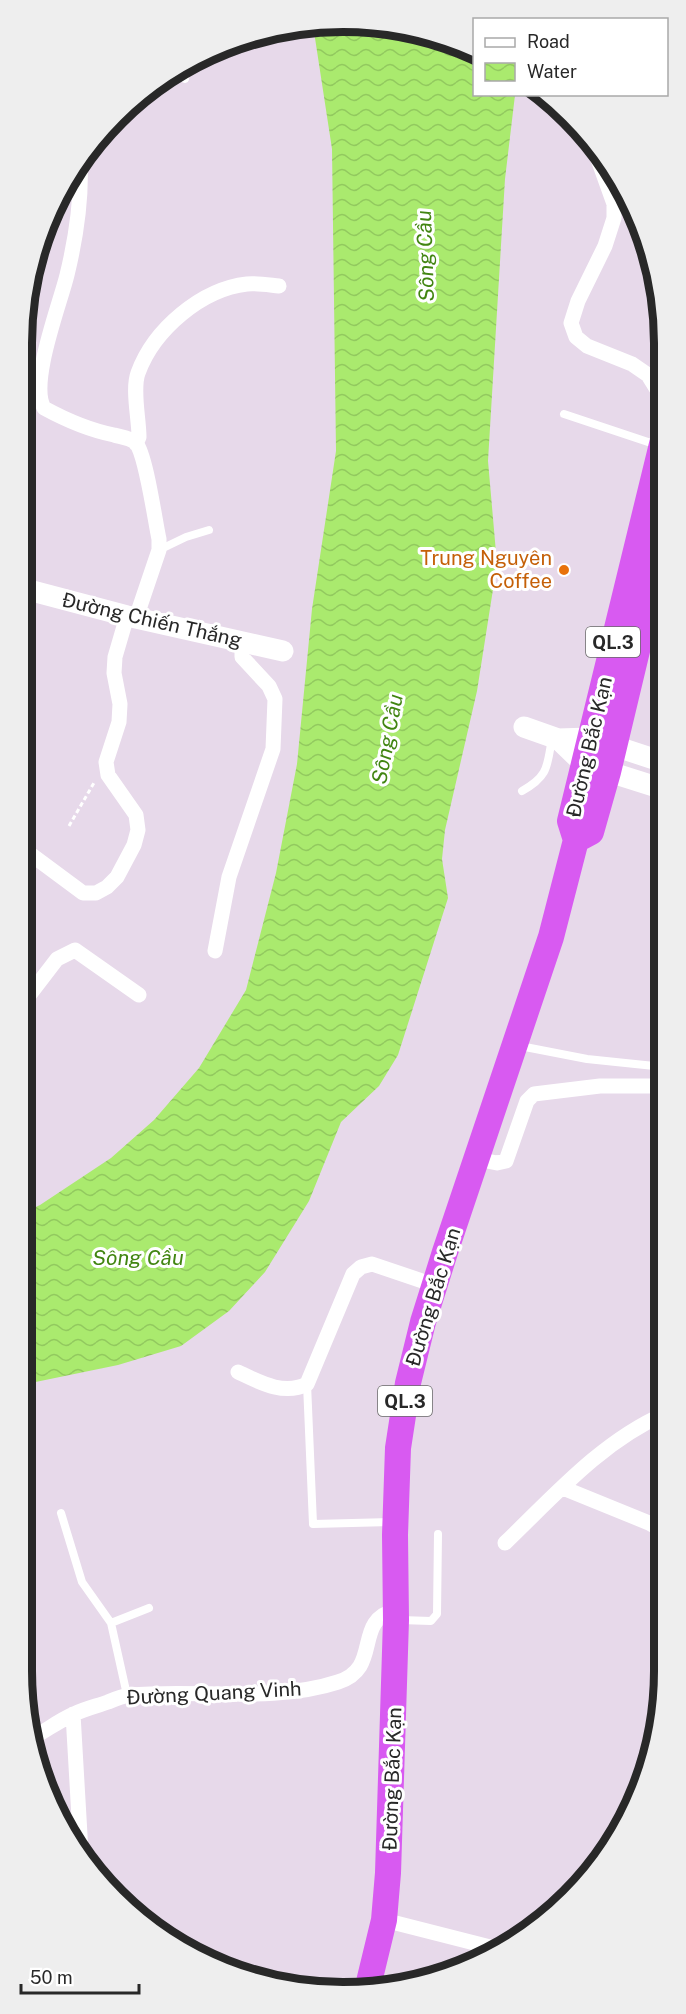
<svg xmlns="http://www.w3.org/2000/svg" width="686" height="2014" viewBox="0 0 686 2014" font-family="'Public Sans',sans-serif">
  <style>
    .water { fill: url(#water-waves) }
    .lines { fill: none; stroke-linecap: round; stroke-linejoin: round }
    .path { stroke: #fff; stroke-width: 3; stroke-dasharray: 4.5 3; stroke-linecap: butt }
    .service { stroke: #fff; stroke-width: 8 }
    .minor { stroke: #fff; stroke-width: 15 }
    .secondary { stroke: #fff; stroke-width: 21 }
    .trunk { stroke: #d85af1; stroke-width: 26 }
    .food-dot { fill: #e8710a; stroke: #fff; stroke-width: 2 }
    .labels { text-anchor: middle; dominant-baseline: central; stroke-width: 6; stroke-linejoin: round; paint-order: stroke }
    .shield { fill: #fff; stroke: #686868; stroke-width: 1.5 }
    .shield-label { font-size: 18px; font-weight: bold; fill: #282828 }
    .food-label { font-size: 20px; fill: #c56008; stroke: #fff; text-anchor: end }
    .street-label { font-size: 20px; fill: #282828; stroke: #fff }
    .water-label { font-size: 21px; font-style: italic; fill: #418511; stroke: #fff }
    .rim { fill: none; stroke: #282828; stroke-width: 8 }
  </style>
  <defs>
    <pattern id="water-waves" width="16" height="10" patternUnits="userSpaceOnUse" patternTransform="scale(1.5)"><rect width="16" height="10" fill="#aaea6e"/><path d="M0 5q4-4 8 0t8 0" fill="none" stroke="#92c95f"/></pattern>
  </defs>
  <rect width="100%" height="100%" fill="#e7d9ea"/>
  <path class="water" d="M313 25 426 32 474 52V94L515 95 505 179 488 461 497 564 477 691 445 830 442 859 448 898 398 1055 379 1086 341 1122 309 1201 265 1272 229 1311 181 1346 118 1365 21 1385V1214L40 1205 111 1158 154 1120 199 1068 246 990 276 873 297 764 312 609 336 451 332 149Z"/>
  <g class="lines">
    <path class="path" d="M69 826 95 781"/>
    <path class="service" d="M175 70 179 77 185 79
      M564 414 657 445
      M159 550 186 537 209 530
      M522 791C549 776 547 766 552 738
      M520 1046 587 1059 664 1067
      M307 1384 313 1524 391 1522
      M61 1513 82 1582 111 1623 127 1695
      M400 1620 431 1621 437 1614 438 1534
      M111 1623 149 1608"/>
    <path class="minor" d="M591 140 614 204V218L605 246 578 301 571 323 576 337 587 346 632 364 648 375 656 388 662 392
      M80 161C82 199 76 238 67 275 60 304 29 383 44 408 66 420 89 430 114 435 121 437 131 438 136 443 146 455 155 521 159 539V550L136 618
      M136 444 139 437C139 419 132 389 138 373 154 329 202 289 247 284 257 283 269 285 279 286
      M21 847 83 893H96L107 887 117 877 134 845 138 830 136 815 108 775 106 762 119 722 120 704 114 673 115 657 127 616
      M215 951 229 877 273 749 275 699 269 686 242 657V642
      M21 1006 57 959 75 950 139 995
      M477 1159 497 1163 506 1161 527 1101 534 1094 600 1086H664
      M238 1372C259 1382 284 1396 307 1384L353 1274 361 1267 372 1264 434 1285
      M563 1488 649 1523 665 1532
      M505 1543C554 1496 601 1442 664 1414
      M73 1714 81 1852
      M34 1737C47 1730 60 1720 74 1714 84 1709 97 1706 108 1702 115 1699 122 1696 130 1695 196 1689 274 1703 338 1682 383 1668 352 1620 396 1610
      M384 1920 498 1949"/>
    <path class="secondary" d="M21 588 127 616 283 651
      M524 727 558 739 590 738 663 762
      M558 739 584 764 663 789"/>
    <path class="trunk" d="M576 840 591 832 608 772 663 542
      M368 1986 384 1920 388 1873 396 1620 395 1535 398 1448 408 1383 423 1322 445 1252 551 937 576 840 570 821 662 444"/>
  </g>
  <circle class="food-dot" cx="564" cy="570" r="6"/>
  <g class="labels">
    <g class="shield">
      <rect x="586" y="627" width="54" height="30" rx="4.5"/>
      <rect x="378" y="1386" width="54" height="30" rx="4.5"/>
    </g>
    <g class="shield-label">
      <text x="613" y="642">QL.3</text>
      <text x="405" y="1401">QL.3</text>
    </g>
    <g class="food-label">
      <text x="552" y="558">Trung Nguyên<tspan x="552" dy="23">Coffee</tspan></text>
    </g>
    <g class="street-label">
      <text transform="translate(152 620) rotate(13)">Đường Chiến Thắng</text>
      <text transform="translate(589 747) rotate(-77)">Đường Bắc Kạn</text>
      <text transform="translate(433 1297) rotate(-73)">Đường Bắc Kạn</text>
      <text transform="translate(214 1693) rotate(-3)">Đường Quang Vinh</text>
      <text transform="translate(392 1779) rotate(-88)">Đường Bắc Kạn</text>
    </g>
    <g class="water-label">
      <text transform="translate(425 256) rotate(-92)">Sông Cầu</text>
      <text transform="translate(387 739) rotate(-79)">Sông Cầu</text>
      <text x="138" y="1257">Sông Cầu</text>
    </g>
  </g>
  <path d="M0 0H686V2014H0ZM343 32H343A311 311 0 0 1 654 343V1671A311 311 0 0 1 343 1982H343A311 311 0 0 1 32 1671V343A311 311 0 0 1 343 32Z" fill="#eee" fill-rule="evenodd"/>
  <path class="rim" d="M343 32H343A311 311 0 0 1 654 343V1671A311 311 0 0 1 343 1982H343A311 311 0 0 1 32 1671V343A311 311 0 0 1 343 32Z"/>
  <rect x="473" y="18" width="195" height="78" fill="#ffffff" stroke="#a9a9a9" stroke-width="1.5"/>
  <rect x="485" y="38" width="30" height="9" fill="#ffffff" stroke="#a9a9a9" stroke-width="1.5"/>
  <text x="527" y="48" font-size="18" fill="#282828">Road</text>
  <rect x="485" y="63" width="30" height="18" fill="url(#water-waves)" stroke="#a9a9a9" stroke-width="1.5"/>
  <text x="527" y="78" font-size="18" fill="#282828">Water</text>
  <path d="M21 1984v9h118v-9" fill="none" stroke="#282828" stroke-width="3"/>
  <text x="30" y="1984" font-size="18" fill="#282828" stroke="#ffffff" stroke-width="4.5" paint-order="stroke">50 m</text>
</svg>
